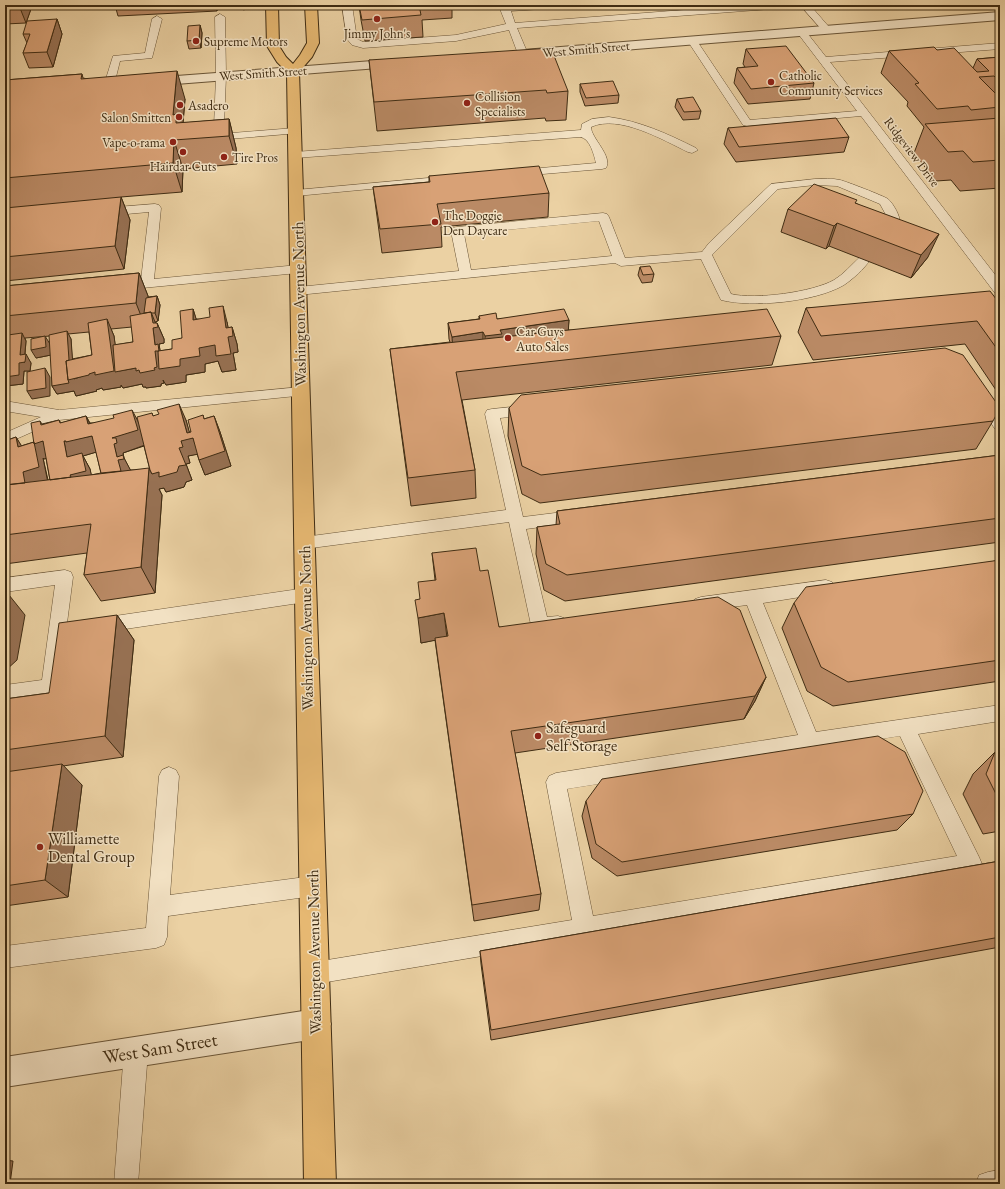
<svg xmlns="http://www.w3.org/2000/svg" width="1005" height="1189" viewBox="0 0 1005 1189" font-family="'EB Garamond',serif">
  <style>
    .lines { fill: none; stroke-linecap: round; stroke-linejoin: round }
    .lane-casing { stroke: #6a5537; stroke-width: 1 }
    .street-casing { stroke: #6a5537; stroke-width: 2 }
    .primary-casing { stroke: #3f2c13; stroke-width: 2 }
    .lane { fill: #f2e1c3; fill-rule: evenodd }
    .street { fill: #f2e1c3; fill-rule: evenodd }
    .primary { fill: #e6b872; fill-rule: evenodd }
    .wall { fill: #ba8a65; stroke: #3f2c13; fill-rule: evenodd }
    .shaded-wall { fill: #977153; stroke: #3f2c13 }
    .building { fill: #d8a176; stroke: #3f2c13 }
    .poi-dot { fill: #8f2418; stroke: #f2e1c3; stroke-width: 1.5 }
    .labels { text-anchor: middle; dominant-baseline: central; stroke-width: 3; stroke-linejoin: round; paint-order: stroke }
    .far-poi-label { font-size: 13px; fill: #3f2c13; stroke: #f2e1c3; text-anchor: start }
    .far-street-label { font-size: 13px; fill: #3f2c13; stroke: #f2e1c3 }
    .street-label { font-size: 16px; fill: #3f2c13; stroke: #f2e1c3 }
    .poi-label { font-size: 16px; fill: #3f2c13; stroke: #f2e1c3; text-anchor: start }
    .near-street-label { font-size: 19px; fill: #3f2c13; stroke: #f2e1c3 }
  </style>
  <rect width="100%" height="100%" fill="#ebd1a3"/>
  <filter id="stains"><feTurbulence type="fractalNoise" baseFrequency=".005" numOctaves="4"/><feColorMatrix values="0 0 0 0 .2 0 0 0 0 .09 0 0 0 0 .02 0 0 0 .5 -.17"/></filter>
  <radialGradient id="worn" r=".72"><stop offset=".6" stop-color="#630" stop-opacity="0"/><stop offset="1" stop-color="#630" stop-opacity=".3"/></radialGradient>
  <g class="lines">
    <defs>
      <path id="lane" d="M239 5H249V7L244 10 241 9Z
        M342 5H352L357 39 363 42 456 35 506 24 500 9 505 6 562 5 557 8 511 11 515 23 749 5H789L784 8 517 28 528 54 523 57 518 54 509 30 456 41 363 48 352 45 347 39Z
        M800 5H810L829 27 831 29 829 31H823Z
        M220 14 225 17 226 76 224 126 232 133 295 128 299 129 300 131 299 133 229 139 225 138 214 127 216 76 215 17Z
        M157 16 162 19 152 58 120 61 114 85 113 87H105L104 85 113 56 145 53 152 19Z
        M801 28 804 29 826 57 1000 43V49L830 62 1000 281V294L995 293 861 116 747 126 743 125 687 40 692 37 695 38 750 120 857 111 796 31Z
        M609 117C640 121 668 134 696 148L698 150 692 153 688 152C663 140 619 114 591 127 591 138 613 156 606 168L602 169 519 176 515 175 513 173 515 171 519 170 596 163C594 155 590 138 580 137L295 158 289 155 295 152 581 130 582 124 592 119Z
        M451 176 455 177 457 179 455 181 296 196 292 195 290 193 292 191 296 190Z
        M815 179C823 179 832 178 840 180 845 181 884 196 888 199 893 203 901 217 900 224 899 233 891 242 882 240L880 237 888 224 887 217 880 204 837 186 815 185 778 189 712 255 731 294C755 300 813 292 834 280 844 274 851 265 860 257H868L870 260C864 269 853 279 844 285 815 302 753 308 721 300L701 259 621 266 615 263 298 295 293 294 292 291 293 288 298 287 459 271 451 231 453 228 457 227 603 213 607 214 609 217 625 258 702 252 709 243 771 184ZM599 221 612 256 471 270 464 234Z
        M155 204 159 205 161 208 154 279 298 265 302 266 304 269 302 272 298 273 121 290 116 289 115 286 116 283 141 280 149 212 104 216 100 215 98 212 100 209 104 208Z
        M301 387 306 389 308 392 306 395 59 420 5 444V433L41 417 5 411V401L59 410Z
        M982 394 987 395 1000 414V430L995 429 975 399 977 395Z
        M531 405 536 406 538 410 536 414 500 418 523 517 579 510 585 512 587 516 585 520 579 522 526 529 547 617 558 616 564 618 567 623 564 628 540 632 534 630 531 625 509 522 304 549 298 548 296 543 298 538 304 537 506 510 485 414 487 410 492 409Z
        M65 570 71 572 73 577 67 623 306 588 312 590 315 595 312 600 306 602 65 638 59 687 56 693 50 695 5 701V685L42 680 55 585 5 592V578Z
        M826 580 832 582 834 587 832 592 763 603 816 732 1000 705V721L918 734 979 857 982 864 979 871 972 874 315 984 307 981 304 973 307 965 315 962 572 920 546 782 549 776 556 773 798 735 747 605 701 611 695 609 692 604 695 599 701 597ZM900 736 957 856 593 916 567 789Z
        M169 767 176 770 179 776 170 895 313 876 320 879 323 886 320 893 313 896 168 916 167 937 164 945 156 948 5 968V946L146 928 159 776 162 770Z
        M136 1039 144 1043 148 1051 138 1184H114L124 1051 128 1043Z
        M1000 1170V1184H976L979 1175 988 1172Z"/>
      <path id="street" d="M1000 12V20L523 58 519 57 517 54 519 51 523 50Z
        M399 59 404 60 405 63 404 66 150 86 145 85 143 82 145 79 150 78Z
        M316 1009 326 1014 331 1024 326 1034 316 1039 5 1087V1057Z"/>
      <path id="primary" d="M266 5H278L279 46 286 57 293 64 300 55 307 43 305 5H317L319 43 312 57 299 72 336 1184H304L287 72 277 62 267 46Z"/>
    </defs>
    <use href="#lane" class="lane-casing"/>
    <use href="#street" class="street-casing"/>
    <use href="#primary" class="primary-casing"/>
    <use href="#lane" class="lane"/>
    <use href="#street" class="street"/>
    <use href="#primary" class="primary"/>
  </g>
  <path class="wall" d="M5 5H32V6L26 23 5 24Z
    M115 5H217V11L118 16Z
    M359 5H452V18L422 20 423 37 365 41 361 20Z
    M57 19 62 34 53 67 29 68 23 53 27 43 23 34Z
    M200 25 202 33 201 48 189 49 187 41Z
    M746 49 814 83 810 99 748 104 734 83 737 68 745 67 743 64Z
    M937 50 973 68 977 59 1000 57V188L960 191 951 180 936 181 914 153 924 127 907 106 908 102 881 73 889 51Z
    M369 60 568 91 566 120 546 121 545 118 377 131Z
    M82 74 83 78 185 99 183 123 229 119 236 148 237 164 183 169 182 192 121 197 130 220 124 269 5 281V80Z
    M580 84 619 95 618 103 585 106 580 92Z
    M677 99 701 111 699 119 683 120 675 107Z
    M728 128 849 137 844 152 736 162 724 144Z
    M429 176 549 193 548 217 441 227 442 247 382 253 373 187 429 182Z
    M856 203 928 257 911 278 829 246 826 249 781 232 788 209Z
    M640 267 654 274 652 282 642 283 638 275Z
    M139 273 148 296V297L157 296 160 305 158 321 155 322 156 323H157L164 339V343L159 344 160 351 172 349 182 338 193 309 196 319 227 322 228 328 232 327 237 344 238 352 233 353 236 370 222 372 218 361 205 364V372L186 375V382L166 385 163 380 164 383 161 384V386L146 388V387H143L142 384 123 388 121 385V387L103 390 102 388 96 390 97 391 76 396 74 391 57 394 52 386 51 355 36 358 50 344 51 354 50 336 25 338 26 341 25 354 31 363 30 371H24L23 384 5 386V286ZM132 327 133 342 115 345 114 336 111 329ZM89 332 92 355 72 359 71 339 68 334Z
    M1000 304V396L965 344 813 360 798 332 806 308Z
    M479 316 497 319 569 320 568 330 781 336 772 365 462 400 475 470 476 498 411 506 390 349 450 342 449 339 448 323 479 319Z
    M509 408 993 421 976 449 540 503 522 494 508 436Z
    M152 413 153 416 186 420 189 432H191L203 415 204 419 214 416 220 432 231 466 205 475 197 454 188 456 190 463 186 464 192 480 186 482 184 487 166 492 164 488 159 489 162 495 155 593 101 601 84 575 87 553 5 564V441L16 437 21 446 34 442 40 421 42 424 59 420 61 423 86 416 90 423H138ZM144 446 150 470H130L124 458 123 453ZM96 452 101 473 91 475 90 469 83 456ZM43 458 44 459 46 458 50 480H48Z
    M1000 455V542L565 601 544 590 536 554 537 527 556 525 557 511Z
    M432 553 480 571 499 627 766 677 755 701 744 719 515 753 541 894 539 910 474 921 435 640 421 643 420 599 435 580Z
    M1000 560V681L833 706 807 691 782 628 794 603Z
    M117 615 134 640 123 757 63 766 82 785 68 897 5 906V699L49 693Z
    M995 752H1000V831L983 834 963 794 973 774Z
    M586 801 913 814 897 830 617 876 592 858 582 816Z
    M1000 861V947L491 1040 481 964 480 951Z"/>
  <path class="shaded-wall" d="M22 5H32V6L26 23 20 8Z
    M215 5H217V11Z
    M57 19 62 34 53 67 47 52Z
    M200 25 202 33 201 48 199 40Z
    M177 71 185 99 182 134 181 140 173 115Z
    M229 119 236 148 237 164 229 136Z
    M174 140 183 169 182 192 173 163Z
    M121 197 130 220 124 269 115 246Z
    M837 223 829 246 826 249 834 226Z
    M939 234 928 257 911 278 921 255Z
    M139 273 148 296 145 326 136 303Z
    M157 296 160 305 158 321 155 313Z
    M223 306 227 322 230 337 232 327 237 344 238 352 233 353 236 370 222 372 218 361 205 364V372L186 375V382L166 385 163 380 164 383 161 384V386L146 388V387H143L142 384 123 388 121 385V387L103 390 102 388 96 390 97 391 76 396 74 391 57 394 52 386 68 380 67 331 71 339 74 379 89 374 107 319 114 336 119 371 136 368H154L155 345 151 312 157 327V323L164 339V343L159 344 160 350 164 360 180 359 199 348 226 328Z
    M193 309 198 325 193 320Z
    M569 320 568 336 485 352V336L500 330Z
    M483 332V348L453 353 452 337Z
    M22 333 26 341 24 363 26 354 31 363 30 371H24L23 384 5 386V377L20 355Z
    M45 336 50 344 51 355 36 358 31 350Z
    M45 368 50 377V396L32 399 27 391Z
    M179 404 186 420 191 438H193L199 454 188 456 190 463 186 464 192 480 186 482 184 487 166 492 164 488 159 489 162 495 155 593 141 567 149 468 152 474 179 448 181 441 187 433Z
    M132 410 140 425 145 445 123 453 124 458 131 471 110 494 117 457 112 438Z
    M86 416 94 432 88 424Z
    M214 416 220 432 231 466 205 475 199 460Z
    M92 436 100 451 83 456 90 469 94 486 61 501 70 475 64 441Z
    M16 437 26 453 18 447Z
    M43 441 52 457 44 459 43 458 48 483 13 512 23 472 34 442Z
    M5 590 25 615 17 660 5 671Z
    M444 613 447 638 421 643 418 618Z
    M117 615 134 640 123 757 105 736Z
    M766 677 755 701 744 719 755 696Z
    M62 764 82 785 68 897 45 880Z
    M5 1160 13 1161 10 1184H5Z"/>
  <path class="building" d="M5 5H22L20 8 5 9Z
    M359 5H419L421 15 362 20Z
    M57 19 47 52 23 53 30 34H23L27 21Z
    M200 25 199 40 187 41 188 26Z
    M786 46 814 83 751 89 737 68 758 66 746 49Z
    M934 47 937 50 954 48 977 72 989 71 977 59 1000 57V82L994 76 979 77 1000 98V107L971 110 968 106 937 109 915 84 919 83 889 51Z
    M551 48 568 91 547 93 546 90 374 102 369 60Z
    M177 71 173 115 176 114V123L229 119V136L174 140 173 163 5 178V80L82 74 81 79Z
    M613 81 619 95 586 98 580 84Z
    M693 97 701 111 684 112 677 99Z
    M836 118 849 137 739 147 728 128Z
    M1000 118V160L973 162 963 151 948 152 925 124Z
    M539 166 549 193 437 204 441 224 380 229 373 187 430 182 429 176Z
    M814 184 857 200 855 203 939 234 921 255 837 223 834 226 788 209Z
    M121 197 115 246 5 257V208Z
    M650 266 654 274 643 275 640 267Z
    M139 273 136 303 5 316V286Z
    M990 291 1000 304V353L977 321 821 336 806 308Z
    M157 296 155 313H151V312L144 313 146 298Z
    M223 306 226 328 232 327 233 336 228 337 231 354 216 356 215 345 199 348 200 356 180 359V366L159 369 158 351 172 349V340L182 338 180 311 193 309V320L210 317 209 308Z
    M564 309 569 320 500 330 502 334 485 336 483 332 452 337 448 323 480 319 479 316 496 313 497 319Z
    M767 309 781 336 456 372 475 470 408 478 390 349Z
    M151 312 153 323H157L158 327 153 328 155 345 158 344 159 351H155L157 367 154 368 155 370 140 373 139 370 136 371V368L115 372 113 345 133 342 130 316Z
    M107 319 114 371 95 375V372L89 374V375L68 380 66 361 92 355 88 323Z
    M67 331 69 360 66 361 68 380 69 383 52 386 49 335Z
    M22 333 20 355 26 354 25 362 19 363V375L5 377V340H7L8 335Z
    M45 336 46 347 31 350V339Z
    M945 348 963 355 1000 408 993 421 541 475 522 466 509 408 521 395Z
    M45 368 46 388 27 391V372Z
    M179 404 187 433 191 432 188 420 203 415 204 419 214 416 225 451 199 460 193 438 181 441 183 447 179 448 186 465 179 466 177 472 159 477V472L152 474 150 470 137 417 152 413 153 416 159 414 157 410Z
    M132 410 138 430 112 438H116L117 443 114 444 117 457 123 455 124 459 118 460 121 471 101 473 92 436 66 442V441H64L67 457 82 453 86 471 70 475 71 477 50 480 43 441 34 444 31 423 40 421 41 425 59 420 60 423 86 416 88 424 114 418 113 415Z
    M16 437 18 447 34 442 39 467 23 472 25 483 5 485V441Z
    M1000 455V518L567 575 546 564 537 527 560 524 557 511Z
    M149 468 141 567 84 575 91 524 5 535V485Z
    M476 548 480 571 488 570 499 627 718 597 740 610 766 677 755 696 511 731 541 894 472 905 435 638 448 636 444 613 418 618 415 600 420 599 418 582 436 580 432 553Z
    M1000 560V660L848 682 821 667 794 603 806 587Z
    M117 615 105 736 5 750V699L49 693 59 623Z
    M878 736 905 752 923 791 913 814 622 862 596 844 586 801 602 779Z
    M995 752H1000V802L986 774Z
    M62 764 45 880 5 886V772Z
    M1000 861V937L491 1030 480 951Z"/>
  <g class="poi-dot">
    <circle cx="377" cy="19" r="4"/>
    <circle cx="196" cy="41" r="4"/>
    <circle cx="771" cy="82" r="4"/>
    <circle cx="467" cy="103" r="4"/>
    <circle cx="180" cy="105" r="4"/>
    <circle cx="179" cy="117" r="4"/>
    <circle cx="173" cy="142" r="4"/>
    <circle cx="183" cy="152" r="4"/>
    <circle cx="224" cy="157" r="4"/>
    <circle cx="435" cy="222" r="4"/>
    <circle cx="508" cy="338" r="4"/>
    <circle cx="538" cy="736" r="4"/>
    <circle cx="40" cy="847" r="4"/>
  </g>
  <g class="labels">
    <g class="far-poi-label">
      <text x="377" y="33" text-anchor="middle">Jimmy John's</text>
      <text x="204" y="41">Supreme Motors</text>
      <text x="779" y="75">Catholic<tspan x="779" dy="15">Community Services</tspan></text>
      <text x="475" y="96">Collision<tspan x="475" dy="15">Specialists</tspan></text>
      <text x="188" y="105">Asadero</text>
      <text x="171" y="117" text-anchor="end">Salon Smitten</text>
      <text x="165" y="142" text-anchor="end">Vape-o-rama</text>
      <text x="232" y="157">Tire Pros</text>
      <text x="183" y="166" text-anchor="middle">Hairdar Cuts</text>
      <text x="443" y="215">The Doggie<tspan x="443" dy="15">Den Daycare</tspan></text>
      <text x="516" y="331">Car Guys<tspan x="516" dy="15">Auto Sales</tspan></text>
    </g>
    <g class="far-street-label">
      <text transform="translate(586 49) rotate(-5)">West Smith Street</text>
      <text transform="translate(263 73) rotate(-4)">West Smith Street</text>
      <text transform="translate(912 152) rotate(53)">Ridgeview Drive</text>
    </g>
    <g class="street-label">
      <text transform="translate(299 304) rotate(-91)">Washington Avenue North</text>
      <text transform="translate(306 628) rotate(-91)">Washington Avenue North</text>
      <text transform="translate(314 952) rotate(-91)">Washington Avenue North</text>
    </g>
    <g class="poi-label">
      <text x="546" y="727">Safeguard<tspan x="546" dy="18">Self Storage</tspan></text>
      <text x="48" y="838">Williamette<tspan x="48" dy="18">Dental Group</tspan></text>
    </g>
    <g class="near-street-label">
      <text transform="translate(160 1048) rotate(-9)">West Sam Street</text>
    </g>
  </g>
  <rect width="1005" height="1189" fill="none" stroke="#ebd1a3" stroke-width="20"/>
  <rect x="6" y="6" width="993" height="1177" fill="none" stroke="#3f2c13" stroke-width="2"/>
  <rect x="10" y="10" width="985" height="1169" fill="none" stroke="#3f2c13"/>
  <rect width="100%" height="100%" filter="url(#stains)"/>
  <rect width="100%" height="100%" fill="url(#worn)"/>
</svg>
